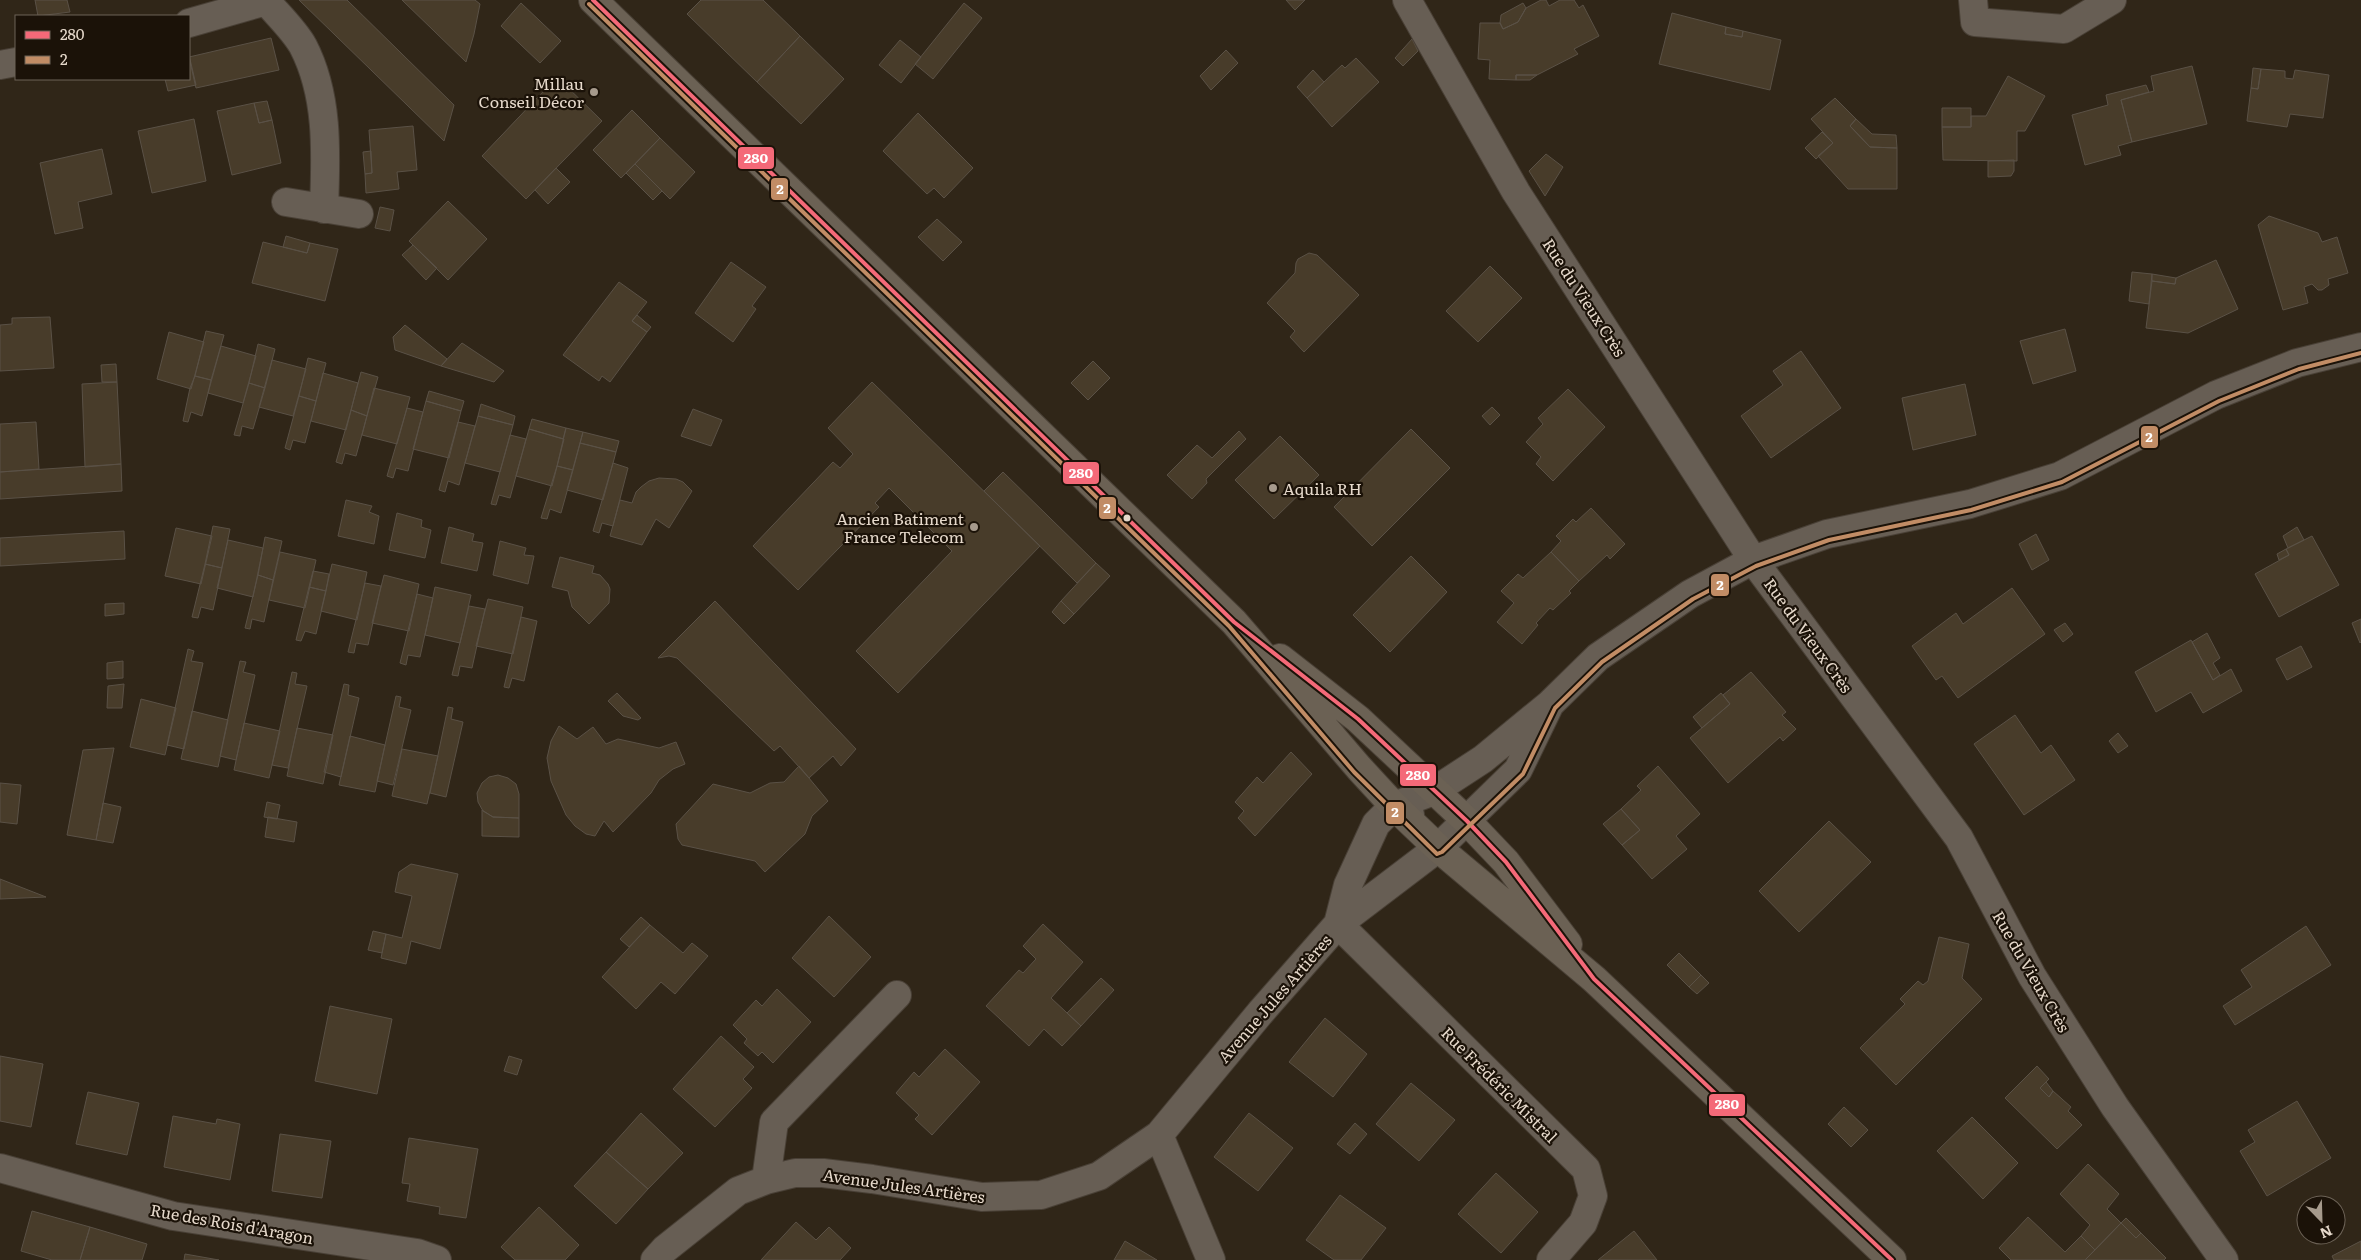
<svg xmlns="http://www.w3.org/2000/svg" width="2361" height="1260" viewBox="0 0 2361 1260" font-family="Literata,serif">
  <style>
    .building { fill: #483c2a; stroke: #5a5146 }
    .lines { fill: none; stroke-linecap: round; stroke-linejoin: round }
    .street-casing { stroke: #494036; stroke-width: 30 }
    .secondary-casing { stroke: #494036; stroke-width: 30 }
    .street { stroke: #675e54; stroke-width: 28 }
    .secondary { stroke: #6b6154; stroke-width: 28 }
    .bus-1-casing { stroke: #1b1208; stroke-width: 8 }
    .bus-2-casing { stroke: #1b1208; stroke-width: 8 }
    .bus-1 { stroke: #f46978; stroke-width: 4 }
    .bus-2 { stroke: #c18c65; stroke-width: 4 }
    .poi-dot { fill: #a69a8c; stroke: #1b1208; stroke-width: 2 }
    .bus-dot { fill: #e6d9cb; stroke: #1b1208; stroke-width: 2 }
    .labels { text-anchor: middle; dominant-baseline: central; stroke-width: 4.5; stroke-linejoin: round; paint-order: stroke }
    .poi-label { font-size: 16px; fill: #e6d9cb; stroke: #1b1208; text-anchor: end }
    .street-label { font-size: 16px; fill: #e6d9cb; stroke: #1b1208 }
    .line-badge { stroke: #1b1208; stroke-width: 2 }
    .badge-label { font-size: 14px; text-anchor: middle; font-weight: bold; fill: #fff }
  </style>
  <rect width="100%" height="100%" fill="#302618"/>
  <path class="building" d="M35 0H67L70 12 38 16Z
    M299 0H347L454 105 444 141Z
    M402 0H475L480 4 474 34 466 62Z
    M701 0H763L800 36 757 82 687 14Z
    M1286 0H1305L1295 10Z
    M1541 0H1546L1549 6 1560 0H1574L1579 8 1583 5 1599 36 1574 49 1578 54 1537 75H1516V80L1489 79 1490 60 1478 59 1480 23H1500L1503 29 1518 22 1526 8Z
    M521 3 561 41 540 63 501 26Z
    M964 3 982 18 933 79 915 64Z
    M1523 3 1526 8 1518 22 1503 29 1500 23 1501 15Z
    M1672 13 1726 27 1725 34 1742 37 1743 31 1781 40 1770 90 1659 64Z
    M1726 27 1743 31 1742 37 1725 34Z
    M800 36 844 79 801 124 757 82Z
    M271 38 279 70 196 88 189 57Z
    M1412 39 1418 51 1403 66 1395 58Z
    M900 40 921 57 901 83 879 65Z
    M1226 50 1238 63 1211 90 1200 76Z
    M189 55 196 85 168 91 165 79H189Z
    M1356 58 1379 82 1332 127 1307 98 1342 65 1345 68Z
    M2192 66 2207 124 2132 142 2121 100 2154 91 2151 76Z
    M2253 68 2261 69 2258 89 2251 88Z
    M2261 69 2285 71V78L2293 79 2295 70 2329 75 2323 118 2290 114 2287 127 2247 121 2251 88 2258 89Z
    M1313 70 1324 82 1307 98 1297 87Z
    M1516 75H1537L1530 80H1516Z
    M2008 76 2045 96 2025 131H2017V161L1943 160 1942 127H1971V116H1986Z
    M557 77 602 121 526 199 482 156Z
    M2146 85 2149 92 2121 100 2132 142 2118 146 2121 155 2085 165 2072 115 2108 105 2106 95Z
    M1835 98 1856 119 1850 126 1870 147 1897 148V189H1848L1818 156 1833 143 1811 119Z
    M267 101 272 120 259 123 254 103Z
    M254 103 259 123 272 120 281 163 232 175 217 111Z
    M1942 108H1971V127H1942Z
    M632 110 660 138 621 178 593 150Z
    M918 113 973 168 944 198 934 188 927 194 883 151Z
    M194 119 206 181 152 193 138 131Z
    M1856 119 1872 134 1896 135 1897 148 1870 147 1850 126Z
    M413 126 417 170 397 172 399 189 366 193 365 174 372 173 369 130Z
    M1822 132 1833 143 1816 159 1805 148Z
    M660 138 695 172 670 199 635 164Z
    M102 149 112 194 78 202 83 228 55 234 40 163Z
    M371 151 372 173 365 174 363 152Z
    M1546 154 1563 167 1545 196 1529 171Z
    M2014 160V171L2011 176 1988 177V161Z
    M635 164 662 191 653 200 626 173Z
    M556 168 570 182 548 204 535 190Z
    M448 201 487 239 448 280 409 241Z
    M380 207 394 210 390 231 375 228Z
    M2269 216 2318 233 2322 242 2337 237 2348 273 2328 279 2329 285 2322 290H2318L2312 284 2304 287 2308 303 2283 310 2258 225Z
    M937 219 962 242 943 261 918 237Z
    M286 236 310 243 307 253 283 247Z
    M263 242 307 253 310 243 338 249 325 301 252 283Z
    M413 245 437 268 426 280 402 255Z
    M1309 253 1317 255 1359 295 1304 352 1290 337 1295 331 1267 303 1295 273 1296 263 1298 259Z
    M2216 260 2238 309 2188 333 2146 328 2152 281 2175 284 2176 278Z
    M731 262 766 287 752 306 756 309 733 342 695 313Z
    M1490 266 1522 298 1478 342 1446 311Z
    M2132 272 2152 274 2149 304 2129 301Z
    M2152 274 2176 278 2175 284 2152 281Z
    M619 282 647 302 632 321 647 332 610 382 602 376 599 381 563 355Z
    M637 315 651 327 647 332 632 321Z
    M50 317 54 368 0 371V325L12 324V318Z
    M405 325 447 359 441 366 395 350 393 337Z
    M2065 329 2076 371 2033 384 2020 341Z
    M206 331 224 335 211 380 195 376Z
    M169 332 204 342 191 389 157 379Z
    M462 343 504 371 494 382 441 366Z
    M258 344 275 349 265 388 249 383Z
    M221 346 256 356 243 403 208 393Z
    M1801 351 1841 408 1771 458 1741 416 1783 385 1773 371Z
    M308 358 326 363 316 401 299 396Z
    M272 360 306 369 293 416 259 407Z
    M1093 361 1110 378 1088 400 1071 383Z
    M116 364 117 382H102L101 365Z
    M361 372 378 377 367 416 351 410Z
    M323 373 358 383 346 430 311 421Z
    M195 376 211 380 208 393 202 416 191 412 188 422 183 421 190 388Z
    M117 382 121 464 85 467 82 384Z
    M872 382 1040 546 898 693 856 651 952 551 889 488 875 503 879 507 798 590 753 546 833 462 840 468 853 454 828 428Z
    M249 383 265 388 253 429 242 426 240 436 234 435Z
    M1965 384 1976 435 1913 450 1902 398Z
    M374 388 410 397 397 444 362 435Z
    M1568 389 1605 427 1553 481 1536 464 1541 457 1526 442 1543 424 1538 418Z
    M429 391 464 401 461 411 426 401Z
    M299 396 316 401 305 443 293 440 290 450 285 448Z
    M426 401 461 411 449 458 413 449Z
    M481 404 515 416 513 425 478 416Z
    M1492 407 1500 415 1490 425 1482 416Z
    M407 408 423 412 408 471 396 468 393 478 387 476Z
    M693 409 722 420 711 446 681 436Z
    M351 410 367 416 356 456 345 453 342 464 336 462Z
    M478 416 513 425 500 472 465 463Z
    M532 419 566 428 563 439 529 429Z
    M36 422 39 469 0 472V424Z
    M458 422 475 426 459 485 448 481 445 492 439 490Z
    M566 428 583 432 573 470 557 466Z
    M529 429 564 439 552 486 516 476Z
    M1411 429 1450 468 1372 546 1334 507Z
    M1239 431 1246 439 1206 479 1207 483 1192 499 1167 475 1197 445 1212 458Z
    M583 432 619 441 616 452 580 443Z
    M510 435 526 439 510 498 499 495 496 505 491 504Z
    M1280 436 1319 475 1274 519 1235 480Z
    M580 443 616 452 603 500 567 490Z
    M613 463 628 468 613 526 602 523 599 533 593 531Z
    M121 464 122 491 0 499V472Z
    M557 466 573 470 561 513 550 509 547 519 541 518Z
    M1003 472 1096 563 1077 583 984 491Z
    M659 478 676 479 683 482 692 491 669 528 656 519 642 545 610 536 620 500 632 503 636 492 641 487 649 481Z
    M346 500 372 506 369 512 379 516 374 544 338 536Z
    M1591 508 1625 544 1610 559 1607 555 1579 581 1551 552 1561 541 1556 536 1573 519 1576 522Z
    M397 513 422 520 421 527 431 530 425 558 389 550Z
    M213 526 230 529 222 568 205 564Z
    M449 527 474 534 472 541 483 543 477 571 441 563Z
    M2297 527 2304 540 2288 548 2283 536Z
    M176 528 212 536 201 584 165 576Z
    M124 531 125 559 0 566V538Z
    M2036 534 2049 560 2032 570 2019 544Z
    M2312 536 2339 585 2279 617 2255 574 2289 555 2286 549Z
    M265 537 282 541 273 580 258 575Z
    M228 540 263 548 253 597 217 588Z
    M500 541 526 548 524 555 534 556 528 584 493 575Z
    M2286 549 2289 555 2279 560 2277 554Z
    M280 552 316 560 305 608 269 600Z
    M1551 552 1579 581 1569 591 1571 593 1553 610 1550 608 1536 623 1538 625 1522 644 1497 622 1514 603 1501 591 1518 574 1523 578Z
    M1411 556 1447 592 1390 652 1353 615Z
    M560 557 594 566 592 573 600 575 608 584 610 589 609 603 589 624 572 607 568 591 552 587Z
    M1096 563 1110 576 1074 614 1061 601Z
    M205 564 222 568 213 610 201 607 198 618 192 617Z
    M332 564 367 572 357 620 321 611Z
    M313 571 329 574 326 591 309 587Z
    M258 575 273 580 264 622 252 619 250 629 245 628Z
    M384 575 419 584 409 631 372 623Z
    M365 583 381 586 368 645 356 643 354 653 348 652Z
    M309 587 326 591 316 634 305 631 301 641 296 640Z
    M435 587 471 595 460 643 425 635Z
    M2012 588 2045 634 1958 698 1942 676 1936 680 1912 646 1956 613 1963 624Z
    M417 594 433 598 420 657 408 655 406 665 400 663Z
    M488 599 523 607 513 654 476 646Z
    M715 601 856 749 841 766 833 756 809 778 780 746 774 751 677 658 669 656 658 658Z
    M1061 601 1074 614 1064 624 1052 612Z
    M124 603V614L105 616V604Z
    M469 606 485 609 472 668 460 666 458 676 452 675Z
    M521 617 537 621 524 681 512 678 509 688 504 687Z
    M2361 619V642L2360 643 2352 623Z
    M2065 623 2073 634 2063 642 2054 630Z
    M2207 633 2220 658 2213 663 2220 675 2213 680 2192 642Z
    M2191 640 2213 680 2231 669 2242 691 2203 713 2191 692 2156 712 2135 672Z
    M2301 646 2312 667 2287 680 2276 659Z
    M188 649 194 651 191 661 203 663 184 749 167 745Z
    M123 661V678L107 679V663Z
    M240 661 246 662 243 672 255 675 236 760 220 756Z
    M292 672 297 673 295 684 307 686 288 768 272 765Z
    M1751 672 1786 712 1782 715 1796 729 1783 741 1780 737 1728 783 1690 738 1730 704 1723 695Z
    M124 684 122 708H107L108 686Z
    M344 684 349 685 348 695 359 698 341 777 324 772Z
    M617 693 641 718 638 720 623 716 608 701Z
    M1721 693 1730 704 1702 728 1693 717Z
    M396 696 401 697 399 707 411 710 393 785 377 781Z
    M141 699 176 708 165 755 130 747Z
    M448 707 453 708 451 719 463 722 446 797 430 793Z
    M192 711 228 720 218 767 181 759Z
    M2015 715 2041 753 2051 745 2075 780 2024 815 1974 744Z
    M244 723 280 731 269 778 234 770Z
    M559 726 577 739 593 727 606 744 618 739 659 748 676 742 685 764 673 769 659 780 651 793 613 832 604 821 595 836 586 834 575 826 566 815 551 781 547 758 551 741Z
    M297 728 333 735 323 784 287 776Z
    M2118 733 2128 746 2118 753 2109 741Z
    M350 736 385 745 375 792 339 785Z
    M114 748 96 840 67 835 83 750Z
    M402 749 438 756 427 804 392 796Z
    M1291 752 1312 774 1255 836 1238 818 1244 811 1235 802 1257 777 1263 783Z
    M799 766 828 801 812 816 805 834 765 872 755 861 682 845 678 839 676 824 713 784 750 793 770 783 784 782Z
    M1658 766 1700 814 1676 836 1687 849 1652 879 1622 845 1640 830 1621 809 1641 790 1637 786Z
    M498 775 508 778 516 784 519 794V818L493 817 483 811 478 802 477 793 482 783 489 777Z
    M0 783 21 785 17 824 0 822Z
    M267 802 280 805 277 819 264 817Z
    M103 803 121 807 113 843 96 840Z
    M1621 809 1640 830 1622 845 1603 824Z
    M482 810 493 817 519 818V837L482 836Z
    M268 817 297 822 294 842 265 837Z
    M1829 821 1871 862 1799 932 1759 891Z
    M411 864 458 874 440 949 411 941 406 964 381 958 386 934 402 938 412 896 395 892 399 872Z
    M0 879 46 897 0 899Z
    M829 916 871 957 834 997 792 958Z
    M641 917 650 925 629 947 620 939Z
    M1043 924 1083 962 1051 998 1081 1026 1062 1046 1044 1029 1029 1046 986 1006 1019 970 1023 973 1036 959 1023 946Z
    M650 925 683 953 692 943 708 956 675 994 661 982 636 1009 602 977Z
    M2306 926 2331 965 2235 1025 2223 1006 2252 987 2241 970Z
    M373 931 386 934 382 953 368 950Z
    M1939 937 1969 944 1962 978 1982 999 1896 1085 1860 1048 1905 1004 1900 999 1918 981 1923 985 1928 981Z
    M1679 953 1701 975 1689 987 1667 965Z
    M1701 975 1709 983 1697 994 1689 987Z
    M1101 978 1114 990 1081 1026 1067 1013Z
    M777 989 811 1022 773 1063 762 1052 758 1056 744 1043 747 1039 733 1025 756 1000 762 1006Z
    M330 1006 392 1019 377 1094 315 1081Z
    M1325 1018 1367 1054 1333 1097 1289 1062Z
    M721 1036 754 1067 743 1079 752 1088 715 1127 673 1089Z
    M945 1049 980 1082 932 1135 915 1119 919 1115 896 1093 914 1072 919 1077Z
    M0 1056 43 1064 31 1127 0 1121Z
    M509 1056 522 1060 517 1075 504 1071Z
    M2037 1066 2049 1079 2040 1088 2049 1097 2053 1091 2071 1107 2068 1111 2082 1125 2057 1149 2005 1098Z
    M2046 1082 2053 1091 2049 1097 2040 1088Z
    M1411 1083 1455 1120 1419 1161 1376 1124Z
    M88 1092 139 1103 127 1155 76 1144Z
    M2297 1101 2331 1158 2267 1196 2240 1151 2255 1142 2248 1130Z
    M1844 1107 1868 1130 1851 1147 1828 1124Z
    M641 1113 683 1153 648 1189 606 1152Z
    M1249 1113 1293 1148 1258 1191 1214 1157Z
    M173 1116 216 1124 217 1119 240 1124 230 1180 164 1167Z
    M1972 1117 2018 1163 1983 1199 1937 1151Z
    M1355 1123 1367 1134 1350 1154 1337 1144Z
    M280 1134 331 1141 322 1198 272 1191Z
    M409 1138 478 1149 466 1218 439 1214 440 1207 407 1201 410 1184 402 1183Z
    M606 1152 648 1189 616 1224 574 1186Z
    M2088 1164 2119 1194 2107 1209 2121 1223 2095 1250 2081 1236 2090 1225 2060 1194Z
    M1496 1173 1538 1212 1501 1253 1458 1214Z
    M1340 1195 1386 1228 1361 1260H1334L1306 1240Z
    M539 1207 579 1245 565 1260H515L501 1247Z
    M32 1211 90 1227 80 1260H52L21 1251Z
    M2028 1217 2065 1252 2081 1236 2095 1250 2085 1260H2011L1999 1248Z
    M2126 1218 2141 1233 2136 1238 2121 1223Z
    M796 1222 816 1240 829 1227 851 1248 840 1260H761Z
    M2121 1223 2136 1238 2141 1233 2166 1258 2164 1260H2085Z
    M90 1227 147 1244 142 1260H80Z
    M1634 1231 1657 1260H1598Z
    M1125 1241 1157 1260H1114Z
    M2361 1241V1260H2334L2332 1256Z
    M185 1254 219 1260H184Z"/>
  <g class="lines">
    <defs>
      <path id="street" d="M1407 0 1516 192 1753 560 1959 838 2032 976 2115 1107 2224 1260
        M1973 0 1975 22 2064 29 2112 0
        M189 23 266 1C278 15 294 30 303 46 329 96 326 154 324 209
        M0 65 16 62
        M286 202 359 214
        M1394 806 1434 791 1483 759 1550 704 1598 657 1690 594 1753 560 1827 534 1970 504 2060 476 2216 395 2297 363 2361 347
        M1338 924 1586 1169 1593 1196 1583 1223 1551 1260
        M1338 924 1348 885 1376 824 1394 806 1410 815
        M1159 1135 1211 1260
        M0 1168 173 1216 417 1253 437 1260
        M766 1180 774 1122 897 995
        M655 1260 665 1249 738 1191 766 1180 795 1173H823L872 1179 982 1197 1041 1195 1099 1176 1159 1135 1260 1013 1338 924 1438 848 1518 770 1550 704"/>
      <path id="secondary" d="M593 0 1234 622 1359 768 1394 806 1438 848 1594 979 1892 1260
        M1280 658 1358 719 1467 821 1506 862 1568 944"/>
    </defs>
    <use href="#street" class="street-casing"/>
    <use href="#secondary" class="secondary-casing"/>
    <use href="#street" class="street"/>
    <use href="#secondary" class="secondary"/>
    <defs>
      <path id="bus-1" d="M593 0 1234 622 1358 719 1467 821 1506 862 1594 979 1892 1260"/>
      <path id="bus-2" d="M589 4 1229 626 1354 772 1437 854 1442 852 1523 774 1555 708 1602 662 1693 599 1756 566 1829 540 1971 510 2062 482 2219 401 2299 369 2361 353"/>
    </defs>
    <use href="#bus-1" class="bus-1-casing"/>
    <use href="#bus-2" class="bus-2-casing"/>
    <use href="#bus-1" class="bus-1"/>
    <use href="#bus-2" class="bus-2"/>
  </g>
  <g class="poi-dot">
    <circle cx="594" cy="92" r="5"/>
    <circle cx="1273" cy="488" r="5"/>
    <circle cx="974" cy="527" r="5"/>
  </g>
  <circle class="bus-dot" cx="1127" cy="518" r="4.5"/>
  <g class="labels">
    <g class="poi-label">
      <text x="584" y="83">Millau<tspan x="584" dy="18">Conseil Décor</tspan></text>
      <text x="1283" y="488" text-anchor="start">Aquila RH</text>
      <text x="964" y="518">Ancien Batiment<tspan x="964" dy="18">France Telecom</tspan></text>
    </g>
    <g class="street-label">
      <text transform="translate(1585 297) rotate(57)">Rue du Vieux Crès</text>
      <text transform="translate(1809 635) rotate(54)">Rue du Vieux Crès</text>
      <text transform="translate(2032 971) rotate(60)">Rue du Vieux Crès</text>
      <text transform="translate(1274 998) rotate(-49)">Avenue Jules Artières</text>
      <text transform="translate(1500 1084) rotate(45)">Rue Frédéric Mistral</text>
      <text transform="translate(904 1185) rotate(8)">Avenue Jules Artières</text>
      <text transform="translate(232 1223) rotate(10)">Rue des Rois d'Aragon</text>
    </g>
  </g>
  <g class="line-badge">
    <rect x="737" y="146" width="38" height="24" rx="5" fill="#f46978"/>
    <rect x="770" y="177" width="19" height="24" rx="5" fill="#c18c65"/>
    <rect x="2140" y="425" width="19" height="24" rx="5" fill="#c18c65"/>
    <rect x="1062" y="461" width="38" height="24" rx="5" fill="#f46978"/>
    <rect x="1098" y="496" width="19" height="24" rx="5" fill="#c18c65"/>
    <rect x="1710" y="573" width="20" height="24" rx="5" fill="#c18c65"/>
    <rect x="1399" y="763" width="38" height="24" rx="5" fill="#f46978"/>
    <rect x="1385" y="801" width="20" height="24" rx="5" fill="#c18c65"/>
    <rect x="1708" y="1093" width="38" height="24" rx="5" fill="#f46978"/>
  </g>
  <g class="badge-label">
    <text x="756" y="163">280</text>
    <text x="780" y="194">2</text>
    <text x="2149" y="442">2</text>
    <text x="1081" y="478">280</text>
    <text x="1107" y="513">2</text>
    <text x="1720" y="590">2</text>
    <text x="1418" y="780">280</text>
    <text x="1395" y="817">2</text>
    <text x="1727" y="1109">280</text>
  </g>
  <rect x="15" y="15" width="175" height="65" fill="#1b1208" stroke="#6c6256"/>
  <rect x="25" y="31" width="25" height="8" fill="#f46978" stroke="#6c6256"/>
  <text x="60" y="40" font-size="15" fill="#e6d9cb">280</text>
  <rect x="25" y="56" width="25" height="8" fill="#c18c65" stroke="#6c6256"/>
  <text x="60" y="65" font-size="15" fill="#e6d9cb">2</text>
  <g transform="translate(2321 1220) rotate(157)"><circle r="24" fill="#1b1208" stroke="#6c6256"/>
  <path d="M0-4L9 19L0 12L-9 19Z" fill="#a69a8c"/>
  <text y="-8" font-size="14" font-weight="bold" text-anchor="middle" fill="#e6d9cb">N</text>
  </g>
</svg>
